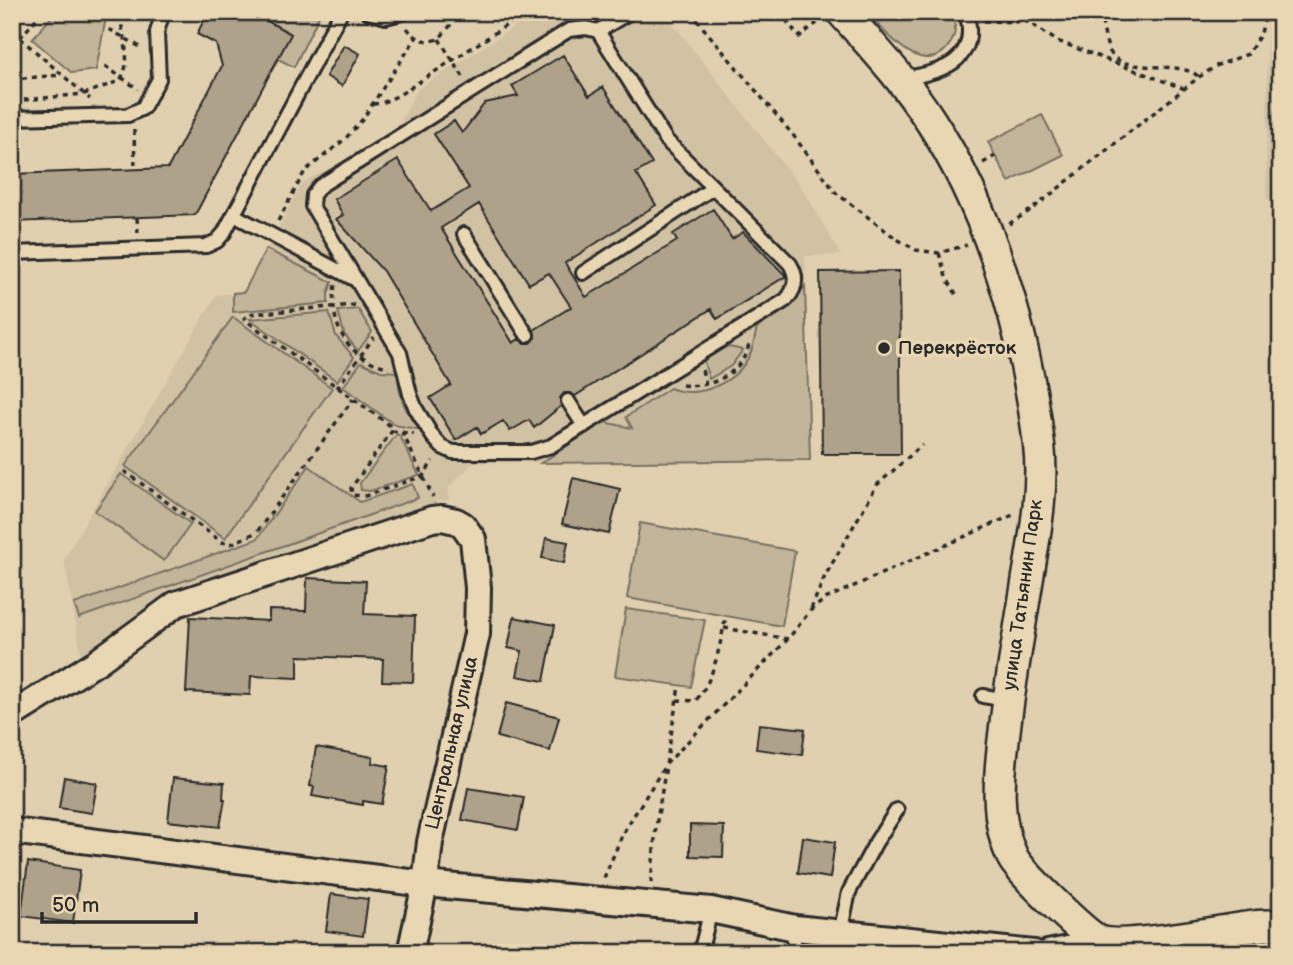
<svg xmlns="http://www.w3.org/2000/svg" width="1293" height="965" viewBox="0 0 1293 965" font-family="'Balsamiq Sans',sans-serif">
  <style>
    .built { fill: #d2c2a4 }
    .green { fill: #c3b599; stroke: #777062; stroke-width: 2 }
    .building { fill: #afa28a; stroke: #2b2b2b; stroke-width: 2; fill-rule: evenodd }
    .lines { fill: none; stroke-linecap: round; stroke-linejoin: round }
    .service-casing { stroke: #2b2b2b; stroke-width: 18 }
    .minor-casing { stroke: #2b2b2b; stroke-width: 30 }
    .tertiary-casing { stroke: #2b2b2b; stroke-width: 35 }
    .path { stroke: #2b2b2b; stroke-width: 3.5; stroke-dasharray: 5 5; stroke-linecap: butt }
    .service { stroke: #e9d7b4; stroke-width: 12 }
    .minor { stroke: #e9d7b4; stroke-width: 24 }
    .tertiary { stroke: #e9d7b4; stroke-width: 30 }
    .poi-dot { fill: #2b2b2b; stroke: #e9d7b4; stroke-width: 2.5 }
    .labels { text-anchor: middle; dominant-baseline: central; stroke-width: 7; stroke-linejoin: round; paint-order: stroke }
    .poi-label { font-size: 19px; font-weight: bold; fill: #2b2b2b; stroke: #e9d7b4; text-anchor: start }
    .street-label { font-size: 19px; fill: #2b2b2b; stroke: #e9d7b4 }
  </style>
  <rect width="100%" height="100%" fill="#e1d0af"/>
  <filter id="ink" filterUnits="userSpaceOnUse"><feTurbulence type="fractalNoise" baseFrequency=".0143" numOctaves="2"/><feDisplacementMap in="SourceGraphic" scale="14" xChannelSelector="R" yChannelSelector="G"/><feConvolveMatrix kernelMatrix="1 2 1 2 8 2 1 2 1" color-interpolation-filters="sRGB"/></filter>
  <g filter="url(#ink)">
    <path class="built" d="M537 12H664L804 191 841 255 805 256 810 460 473 463 449 487V500L436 502 175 600 82 659 64 559 216 295 244 292 302 183 394 133 418 89Z
      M1268 12H1281V198L1266 199Z"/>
    <path class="green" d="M56 12H107L96 70 72 73 32 39Z
      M274 12H321L294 67 278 59 291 34 269 22Z
      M866 12H952C956 23 957 34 950 44 924 83 885 31 866 12Z
      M1042 115 1063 155 1009 182 988 142Z
      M266 249 332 282 328 294V303L233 312V293L244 292Z
      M805 286 810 460 541 463 604 422 632 428 626 417 670 388C700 400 737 382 750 354 754 345 755 336 757 327L792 304Z
      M358 309 372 332 358 351 344 334 338 311Z
      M329 312 336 336 354 357 337 381 250 319Z
      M233 317 332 388 225 538 125 466Z
      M724 346 743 350 731 366 709 379 703 359Z
      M361 362 381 371 398 372C398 396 405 413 422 430L395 425 343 387Z
      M397 434 400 436 419 475 370 491 361 490 360 483Z
      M309 466 360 502 413 484 418 498 79 618 74 604 257 539Z
      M121 474 191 524 164 561 95 511Z
      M640 523 795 551 782 626 627 598Z
      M626 609 705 620 691 687 615 676Z"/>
    <path class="building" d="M208 12H251L291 34 195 215 12 222V174L168 168 222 66 216 44 197 34Z
      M344 45 360 54 342 86 326 76Z
      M563 55 589 96 603 87 652 164 636 173 656 205 565 263 586 297 677 241 673 234 713 209 732 239 743 232 786 276 717 319 711 309 575 396 571 393H564L560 398 561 406 534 428 529 420 510 431 503 421 481 434 477 427 456 440 430 398 451 385 383 271 336 219 343 215 334 199 398 160 431 211 469 188 434 134 454 121 462 133 485 103 518 96 512 86ZM479 204 529 284 549 273 571 307 534 330 535 338 531 343H524L519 339 513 343 441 228Z
      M899 271 901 454H822L820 272Z
      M573 478 620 489 609 534 562 524Z
      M546 538 568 542 564 563 542 558Z
      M307 578 366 581 364 614 415 616 413 682 382 681 383 659 298 656V678L251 676 250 695 186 692 190 617 269 621V610L306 611Z
      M514 617 555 625 544 681 517 676 522 651 508 648Z
      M506 703 559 717 550 751 497 737Z
      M759 724 805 729 802 755 756 749Z
      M316 747 373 757 372 763 389 766 382 804 363 801V805L312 796 314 787 310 786Z
      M64 777 97 783 92 813 59 808Z
      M173 778 224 783 223 799H225L220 827 168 821Z
      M468 788 524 797 518 830 462 820Z
      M690 825 724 826 723 857 690 856Z
      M803 837 835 842 830 878 798 873Z
      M28 862 80 870 73 923 21 916Z
      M331 894 368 899 363 936 326 931Z"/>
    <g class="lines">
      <defs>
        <path id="service" d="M368 12 386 17 405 12
          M598 31 586 28 569 30 320 186 313 195 312 206 400 353 410 394 416 409 433 437 442 447 453 452H531L551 446 786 300C796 289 798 277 790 264L666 140 598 31 630 12
          M901 79C940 73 981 62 966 12
          M12 118 128 115 143 108 159 79 157 32 163 12
          M234 215 354 279
          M464 234 527 335
          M12 253 206 246 217 241 224 233 341 12
          M583 273 713 188
          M568 401 584 426
          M983 696 1008 700
          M840 933 849 892 876 842 897 810
          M700 953 711 910
          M793 953 795 928"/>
        <path id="minor" d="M12 715 97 662 176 604 432 519 442 518 456 521 463 525 473 539 478 588 477 634 430 842 425 884 410 953
          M12 831 425 884 711 910 795 928 1034 953
          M1048 953 1083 946 1097 941"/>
        <path id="tertiary" d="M842 12C873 47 905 81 930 120 991 213 1026 335 1039 445 1044 488 1035 535 1028 577 1020 627 1011 677 1005 727 1000 770 993 818 1013 858 1021 873 1080 929 1095 939 1117 953 1221 930 1251 927 1260 925 1271 926 1281 925"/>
      </defs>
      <use href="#service" class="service-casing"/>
      <use href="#minor" class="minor-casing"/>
      <use href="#tertiary" class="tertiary-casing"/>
      <path class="path" d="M690 12 793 135 836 193 897 239 916 250 939 253 967 245
        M780 12 799 37 817 23
        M1100 12C1103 24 1104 38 1109 50 1121 77 1180 58 1199 77
        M984 21 1028 22 1057 41 1185 89
        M407 28C417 40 425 43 439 39L450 26 449 12
        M109 29 142 48
        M20 38 90 99
        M439 39 464 78
        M12 44 20 38 42 12
        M105 66 138 89
        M12 79 62 75
        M24 100 84 94 119 81C134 64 122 33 119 12
        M373 104 382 103 399 95 527 12
        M134 130 135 170
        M983 163 995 156
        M137 218 138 233
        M278 221 305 171 345 139 362 120 416 38
        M1009 224 1031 210 1199 77 1218 65 1248 54 1261 33 1266 12
        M939 253 946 277 956 294
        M335 285C328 325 348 360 389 367
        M355 305 248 314 244 319 392 427V431L351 488 352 495 365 496 423 476 433 461
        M702 370 706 385
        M682 385C713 389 743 373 750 341
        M337 388 374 337
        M392 431 414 434
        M402 432 433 497
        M124 471 222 542 231 544 257 532 353 399
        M811 609 825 576 877 485 922 445
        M724 628 788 639
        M677 700 695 701C715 680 720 643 726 616
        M604 878 623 833 666 764 788 639 810 611 825 599 1013 515
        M651 883 656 827 679 686"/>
      <use href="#service" class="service"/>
      <use href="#minor" class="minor"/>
      <use href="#tertiary" class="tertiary"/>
    </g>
  </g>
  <circle class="poi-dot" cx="884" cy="348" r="7"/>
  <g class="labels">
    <g class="poi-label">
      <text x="898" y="348">Перекрёсток</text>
    </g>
    <g class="street-label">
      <text transform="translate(1023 595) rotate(-82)">улица Татьянин Парк</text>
      <text transform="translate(452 743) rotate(-77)">Центральная улица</text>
    </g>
  </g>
  <rect width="1293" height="965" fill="none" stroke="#e9d7b4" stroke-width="42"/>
  <rect x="21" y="21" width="1251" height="923" fill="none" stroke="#2b2b2b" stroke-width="2.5" filter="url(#ink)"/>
  <path d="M42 912v10h154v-10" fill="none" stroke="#2b2b2b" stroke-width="3.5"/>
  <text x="52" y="912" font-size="21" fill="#2b2b2b" stroke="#e9d7b4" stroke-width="5" paint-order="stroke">50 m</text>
</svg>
